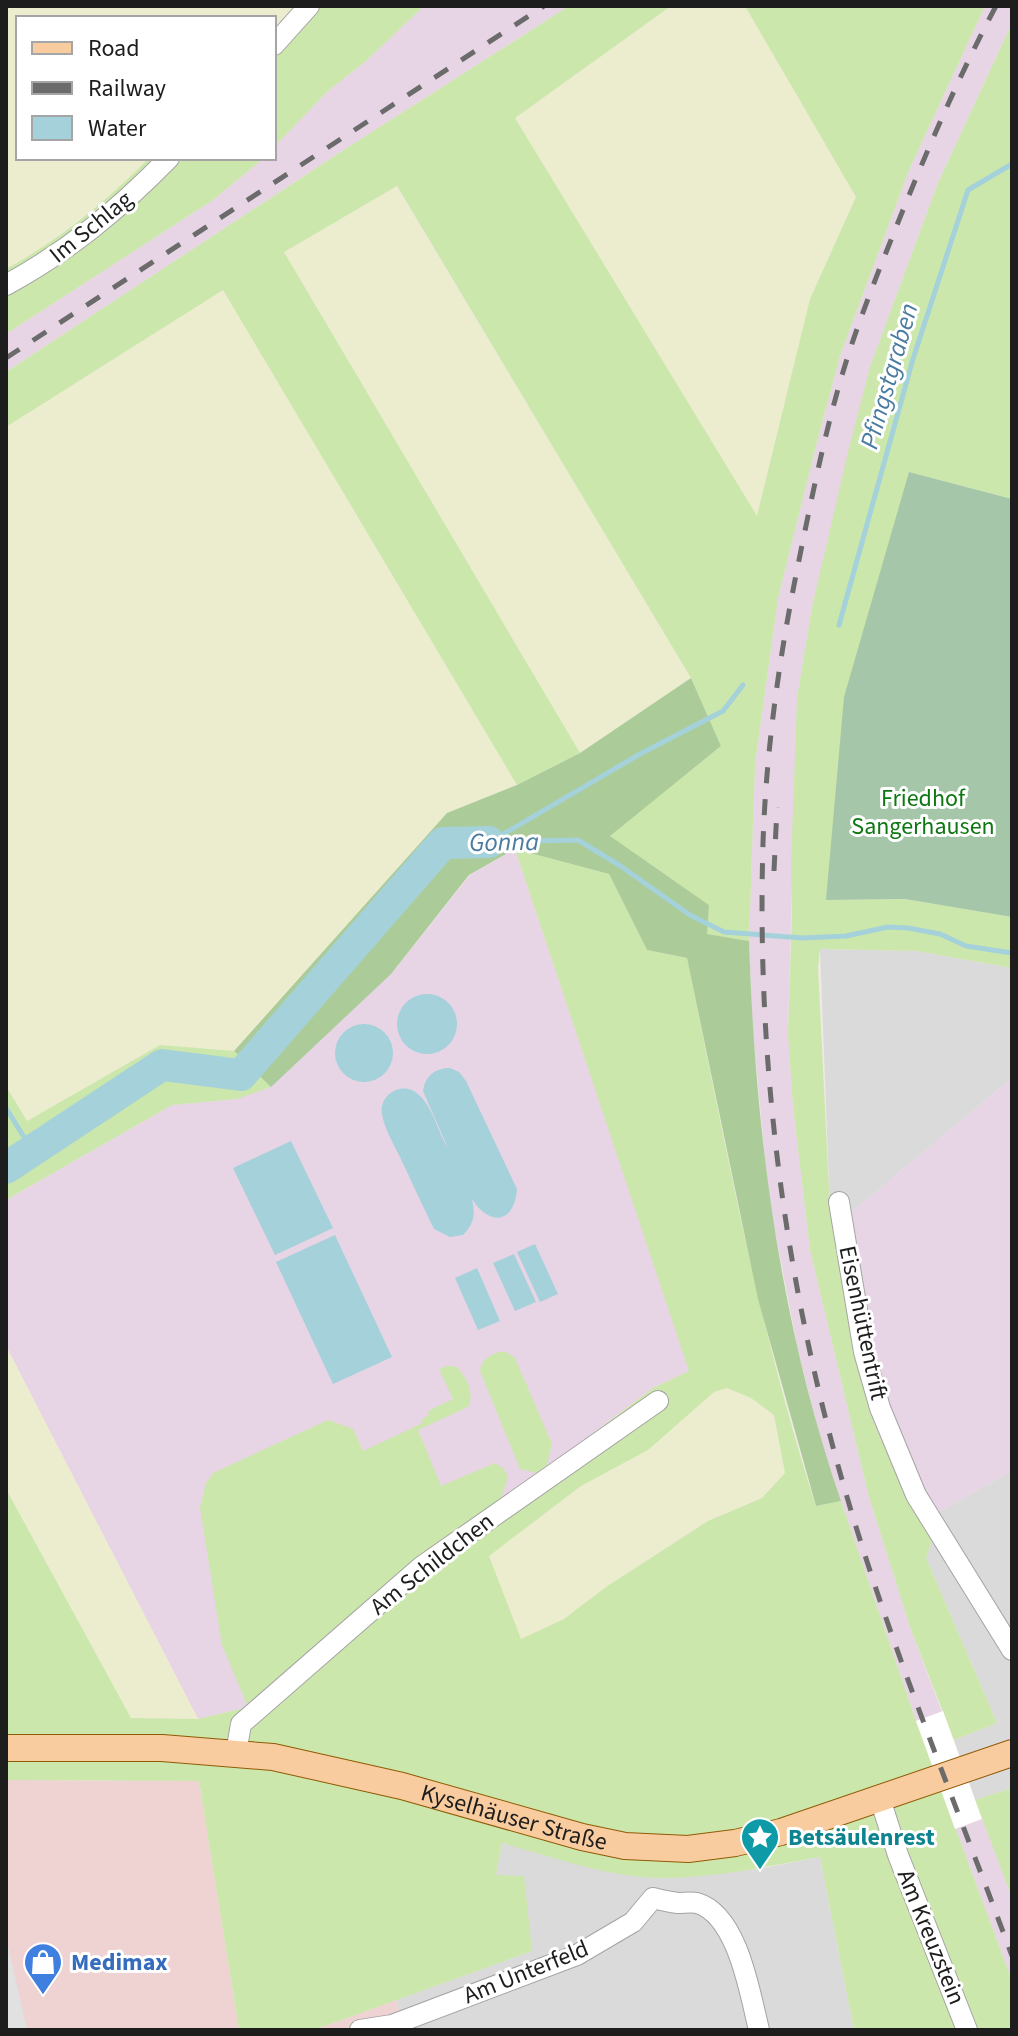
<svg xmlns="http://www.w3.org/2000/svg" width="1018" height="2036" viewBox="0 0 1018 2036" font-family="'Source Sans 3',sans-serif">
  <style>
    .residential { fill: #dbdada }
    .commercial { fill: #efd3d3 }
    .industrial { fill: #e7d5e5 }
    .farmland { fill: #ececcf }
    .grass { fill: #cce7ab; fill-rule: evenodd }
    .forest { fill: #abcc99 }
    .cemetery { fill: #a5c6a8 }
    .parking { fill: #e1e1e1 }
    .water { fill: #a5d1da }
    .pier { fill: #fff }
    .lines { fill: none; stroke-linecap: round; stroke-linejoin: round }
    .stream { stroke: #a5d1da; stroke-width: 5 }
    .river { stroke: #a5d1da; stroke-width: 32 }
    .minor-casing { stroke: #a4a4a4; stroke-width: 22 }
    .major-casing { stroke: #915a05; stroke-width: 28 }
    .minor { stroke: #fff; stroke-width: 20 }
    .major { stroke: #f8cc9e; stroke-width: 26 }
    .rail { stroke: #6b6b6b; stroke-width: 5; stroke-dasharray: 16 16; stroke-linecap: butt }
    .labels { text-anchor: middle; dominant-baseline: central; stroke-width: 6; stroke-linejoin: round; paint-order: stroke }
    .street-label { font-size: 24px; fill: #1d1d1d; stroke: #fff }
    .park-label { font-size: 24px; fill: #0f7711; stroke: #fff }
    .culture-label { font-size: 24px; font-weight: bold; fill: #0d838f; stroke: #fff; text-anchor: start }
    .shop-label { font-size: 24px; font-weight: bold; fill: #366cbe; stroke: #fff; text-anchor: start }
    .water-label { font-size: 26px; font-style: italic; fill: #4a7ba1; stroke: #fff }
  </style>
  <rect width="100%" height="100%" fill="#eeeae3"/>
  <path class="residential" d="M820 949 917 951 1012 968V1078L834 1227 830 1209Z
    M1012 1471V1788L975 1800 954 1740 997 1723 926 1558 933 1538 924 1520Z
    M502 1843 614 1873 670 1878 758 1869 820 1857 854 2030H404L396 2000 532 1951 496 1875Z"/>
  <path class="commercial" d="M6 1780 199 1781 239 2030H6Z
    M396 2000 404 2030H314Z"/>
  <path class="industrial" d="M424 6H569L339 153 6 372V334L213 200 264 158H274V147L328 91 366 61Z
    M985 6H1012V23L938 183 870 367 812 607 797 698 788 1034 793 1106 810 1250 869 1497 911 1630 1012 1898V1981L916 1721 822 1445 798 1350 769 1200 752 1022 749 941 755 764 778 598 818 438 840 356 909 170Z
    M515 849 690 1371 653 1388 497 1505 248 1707 198 1719 6 1346V1200L172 1105 237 1099 391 974 470 875Z
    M1012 1078V1471L924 1520 881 1440 869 1411 834 1227Z"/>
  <path class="farmland" d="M6 6H296L274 29V18H18V158H149L120 188 39 251 6 269Z
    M671 6H745L856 197 810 299 757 517 515 118Z
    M396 186 691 678 580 753 284 252Z
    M223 290 517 785 447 813 234 1051 160 1045 27 1121 6 1086V427Z
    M6 1346 198 1719 131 1718 6 1489Z
    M727 1388 751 1398 774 1415 785 1473 762 1498 708 1521 606 1587 564 1619 521 1640 488 1556 581 1486 648 1450 714 1392Z"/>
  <path class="grass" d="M296 6H424L366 61 328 91 274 147V29Z
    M569 6H671L515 118 757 516 810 299 856 197 745 6H985L909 170 840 356 818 438 778 598 755 764 749 941 706 934 709 905 609 836 721 746 691 678 397 186 284 252 580 753 517 785 223 290 6 427V372L339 153Z
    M1012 23V499L909 472 826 900 905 899 1012 917V968L917 951 820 949 818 968 830 1209 869 1411 881 1440 933 1538 926 1558 997 1723 954 1740 911 1630 869 1497 810 1250 793 1106 788 1034 792 911 791 868 797 698 812 607 848 452 870 367 938 183Z
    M149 158H264L213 200 6 334V269C59 240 107 201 149 158Z
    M515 849 609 874 647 950 687 958C725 1141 758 1327 816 1506L841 1501 916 1721 1012 1981V2030H854L820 1857C771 1866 722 1876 672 1878 615 1880 557 1858 502 1843L496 1875 524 1876 532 1951 314 2030H239L199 1781 6 1780V1489L131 1718 198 1719 248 1707 222 1645 200 1508 206 1483 213 1473 328 1420 353 1429 363 1451 423 1423 421 1420 429 1415 428 1411 453 1399 439 1369 448 1366 457 1367C467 1379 475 1392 468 1407L418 1430 441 1486 495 1463 503 1468 508 1477 499 1504 653 1388 689 1371ZM727 1388 751 1398 774 1415 785 1473 762 1498 708 1521 606 1587 564 1619 521 1639 489 1556 581 1486 648 1450 714 1392Z
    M160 1045 234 1051 271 1087 237 1099 172 1105 6 1200V1086L27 1121Z
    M498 1352H506L515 1358 552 1444 547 1465 537 1473 520 1469 480 1371C482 1360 487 1357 498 1352Z
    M1012 1788V1898L975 1800Z"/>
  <path class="forest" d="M691 678 721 746 610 836 709 905 707 934 749 941C755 1130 779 1321 841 1501L816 1506 758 1299 687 958 647 950 609 874 515 849 469 875 391 974 271 1087 234 1051 447 813 517 785 580 753Z"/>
  <path class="cemetery" d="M909 472 1012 499V917L905 899 826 900 844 697Z"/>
  <path class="parking" d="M6 1939 11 1959 27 2030H6Z"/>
  <path class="water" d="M397 1024a30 30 0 1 1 60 0a30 30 0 1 1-60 0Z
    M335 1053a29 29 0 1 1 58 0a29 29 0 1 1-58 0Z
    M450 1068 459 1072 466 1081 517 1189C514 1225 489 1226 472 1199 475 1214 475 1223 463 1235L450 1237 434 1229C422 1205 411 1180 399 1155 393 1143 385 1129 382 1115 378 1095 402 1080 418 1094 433 1106 438 1133 448 1148L423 1091C425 1076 435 1068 450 1068Z
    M291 1141 333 1228 275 1255 233 1168Z
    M335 1235 392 1357 333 1384 276 1262Z
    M535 1244 558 1294 540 1302 517 1252Z
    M514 1254 536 1302 515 1311 493 1263Z
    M477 1268 500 1321 478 1330 455 1278Z"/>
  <path class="pier" d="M943 1711 982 1819 955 1829 916 1721Z"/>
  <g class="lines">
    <path class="stream" d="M839 625 913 359 968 190 1012 164
      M489 842 578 840 619 865 690 915 724 932 803 938 846 936 888 927 908 928 940 934 966 946 1012 953
      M490 842 640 754 723 711 743 685
      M6 1108 32 1150"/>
    <path class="river" d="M6 1168 162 1065 241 1075 443 843 489 842"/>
    <defs>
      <path id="minor" d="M274 45 309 6
        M6 285C70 250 118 210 169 158
        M839 1202 864 1352 880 1408 916 1495 1012 1650
        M236 1753 241 1724 421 1567 658 1401
        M880 1799 898 1855 967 2030
        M360 2030 392 2025 577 1955 633 1922 653 1898C661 1900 670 1902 678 1903 684 1903 692 1902 697 1903 738 1915 750 1994 759 2030"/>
      <g id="major">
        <path id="s1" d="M6 1748H162L273 1757 402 1786 582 1837 625 1846 688 1849 735 1843 781 1832 1012 1753"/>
      </g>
    </defs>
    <use href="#minor" class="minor-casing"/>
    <use href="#major" class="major-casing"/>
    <use href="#minor" class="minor"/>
    <use href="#major" class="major"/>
    <path class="rail" d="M996 6C961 72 931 141 903 210 883 260 862 311 846 362 825 430 811 501 797 570 779 659 766 752 763 843 757 1039 779 1237 828 1428 874 1608 948 1782 1012 1956
      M6 358 544 6
      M774 871 777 807"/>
  </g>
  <defs>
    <symbol id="sight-pin" viewBox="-11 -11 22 30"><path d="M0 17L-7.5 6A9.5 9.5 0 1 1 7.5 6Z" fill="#0f9aa8" stroke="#fff"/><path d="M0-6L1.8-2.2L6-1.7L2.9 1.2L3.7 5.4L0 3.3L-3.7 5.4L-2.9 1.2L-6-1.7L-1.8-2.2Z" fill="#fff"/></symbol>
    <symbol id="shop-pin" viewBox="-11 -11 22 30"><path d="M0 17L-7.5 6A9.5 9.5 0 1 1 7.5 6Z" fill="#3f7fe0" stroke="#fff"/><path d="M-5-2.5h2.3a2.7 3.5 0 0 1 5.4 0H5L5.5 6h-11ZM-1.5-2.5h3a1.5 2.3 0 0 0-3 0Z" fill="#fff"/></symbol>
  </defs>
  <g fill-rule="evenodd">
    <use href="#sight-pin" x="738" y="1815" width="44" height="60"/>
    <use href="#shop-pin" x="21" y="1940" width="44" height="60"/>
  </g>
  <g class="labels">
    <g class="street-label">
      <text transform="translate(91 227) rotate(-39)">Im Schlag</text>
      <text transform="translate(863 1323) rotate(78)">Eisenhüttentrift</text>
      <text transform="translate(432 1564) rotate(-38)">Am Schildchen</text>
      <text stroke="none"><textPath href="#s1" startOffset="516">Kyselhäuser Straße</textPath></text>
      <text transform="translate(931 1937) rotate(68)">Am Kreuzstein</text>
      <text transform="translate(526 1972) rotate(-22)">Am Unterfeld</text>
    </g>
    <g class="park-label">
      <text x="923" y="798">Friedhof<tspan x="923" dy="28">Sangerhausen</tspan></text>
    </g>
    <g class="culture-label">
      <text x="788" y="1837">Betsäulenrest</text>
    </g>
    <g class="shop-label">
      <text x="71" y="1962">Medimax</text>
    </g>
    <g class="water-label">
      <text transform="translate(889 376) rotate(-74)">Pfingstgraben</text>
      <text transform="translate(504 842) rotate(-1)">Gonna</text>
    </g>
  </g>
  <rect width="1018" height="2036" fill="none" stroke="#1d1d1d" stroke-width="16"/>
  <rect x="16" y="16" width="260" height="144" fill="#ffffff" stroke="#a5a5a5" stroke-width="2"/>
  <rect x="32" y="42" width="40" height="12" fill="#f8cc9e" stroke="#a5a5a5" stroke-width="2"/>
  <text x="88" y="56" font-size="24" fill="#1d1d1d">Road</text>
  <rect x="32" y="82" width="40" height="12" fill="#6b6b6b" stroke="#a5a5a5" stroke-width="2"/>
  <text x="88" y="96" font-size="24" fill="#1d1d1d">Railway</text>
  <rect x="32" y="116" width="40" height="24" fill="#a5d1da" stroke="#a5a5a5" stroke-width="2"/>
  <text x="88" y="136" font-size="24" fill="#1d1d1d">Water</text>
</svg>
